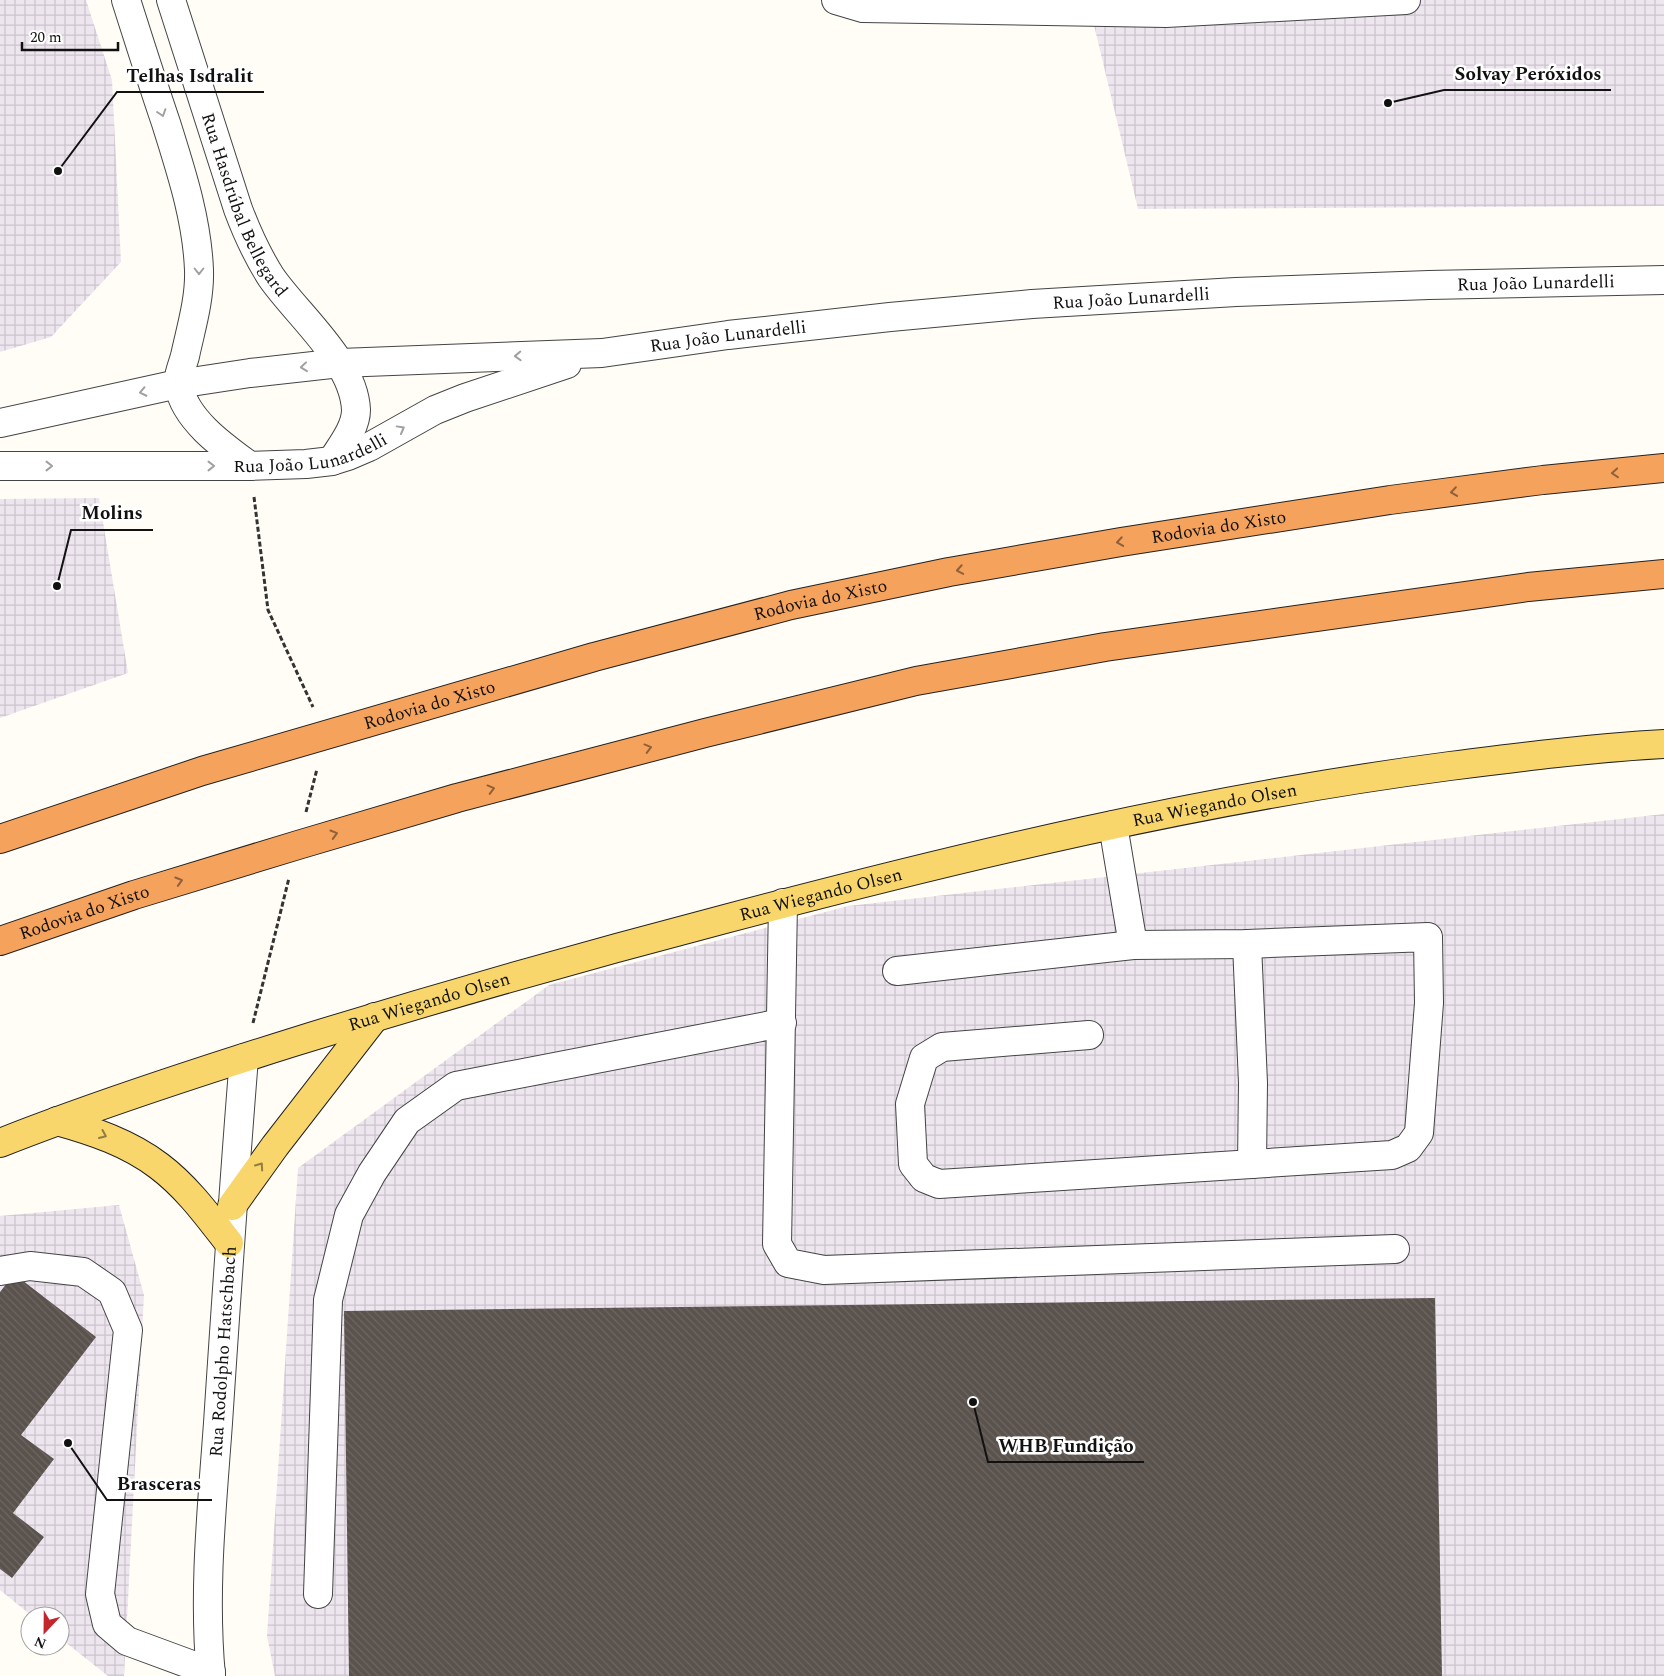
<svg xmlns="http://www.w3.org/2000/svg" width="1664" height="1676" viewBox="0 0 1664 1676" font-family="Spectral,serif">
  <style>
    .industrial { fill: url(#industrial-grid) }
    .building { fill: url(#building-back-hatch) }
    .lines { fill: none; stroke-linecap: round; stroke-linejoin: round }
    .minor-casing { stroke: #444; stroke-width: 30 }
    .major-casing { stroke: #222; stroke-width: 30 }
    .highway-casing { stroke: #222; stroke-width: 30 }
    .path { stroke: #333; stroke-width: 3; stroke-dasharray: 5 2.5; stroke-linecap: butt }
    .minor { stroke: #fff; stroke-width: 28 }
    .major { stroke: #f9d66b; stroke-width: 28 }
    .highway { stroke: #f5a25d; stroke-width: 28 }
    .oneway { stroke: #a0a0a0 }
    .oneway2 { stroke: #8e613b }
    .oneway3 { stroke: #917d42 }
    .labels { text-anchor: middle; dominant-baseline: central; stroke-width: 5; stroke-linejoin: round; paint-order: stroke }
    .street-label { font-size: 18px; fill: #111; stroke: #fff }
    .leader { fill: none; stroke: #111; stroke-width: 2 }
    .callout-dot { fill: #111; stroke: #fff; stroke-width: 2 }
    .callout-label { font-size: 19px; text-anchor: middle; font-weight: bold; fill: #111; stroke: #fff; stroke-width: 5; stroke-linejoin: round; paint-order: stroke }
  </style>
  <defs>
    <pattern id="industrial-grid" width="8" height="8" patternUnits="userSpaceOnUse" patternTransform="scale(1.25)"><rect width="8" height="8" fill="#eee6ef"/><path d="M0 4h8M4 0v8" fill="none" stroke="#cbc4cc"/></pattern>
    <pattern id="building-back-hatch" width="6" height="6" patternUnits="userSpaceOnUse" patternTransform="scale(1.25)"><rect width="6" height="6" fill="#5a524d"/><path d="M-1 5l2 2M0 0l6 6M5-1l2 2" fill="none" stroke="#6d6662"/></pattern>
  </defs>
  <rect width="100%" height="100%" fill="#fffdf5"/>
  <path class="industrial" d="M0 0H86L112 80 121 262 51 337 0 352Z
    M1088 0H1664V206L1138 209Z
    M99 498 128 673 0 718V499Z
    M1664 814V1676H275L267 1636 298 1168 549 985 848 906Z
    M119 1205 144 1295 124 1676H108L60 1638V1616H32L0 1590V1216Z"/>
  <path class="building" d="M14 1274 96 1337 21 1435 54 1459 13 1513 44 1537 12 1578 0 1569V1292Z
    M1435 1298 1442 1676H349L344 1311Z"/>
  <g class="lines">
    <defs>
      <g id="minor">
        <path d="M126 0C139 41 152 82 166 123 181 171 197 219 199 270 200 299 191 328 185 356 183 364 177 377 179 386 185 420 224 447 250 466"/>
        <path id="s1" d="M171 0 238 209C247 233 257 255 271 277 298 316 354 361 356 410 356 428 341 446 332 461"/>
        <path d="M836 0 863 8 1166 13 1406 0"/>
        <path id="s2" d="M0 423 178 384 250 373 340 363 602 353 728 335 890 317 1032 304 1236 292 1429 285 1664 280"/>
        <path id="s3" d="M0 466H250L306 464 332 461 348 456 369 447 435 410 465 398 567 364"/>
        <path d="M1113 825 1133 945"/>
        <path d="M783 903 777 1244 788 1263 824 1270 1395 1249"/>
        <path d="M1247 944 1253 1083 1252 1164"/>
        <path d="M897 971 1133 945 1247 944 1428 937 1429 1003 1419 1133 1408 1148 1392 1155 939 1184 924 1178 913 1164 910 1104 924 1058 942 1047 1089 1035"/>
        <path d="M0 1271 30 1266 83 1272 112 1292 128 1330 100 1594 107 1624 127 1641 211 1672"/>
        <path d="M318 1594 328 1300 349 1215 372 1173 407 1121 456 1086 782 1023"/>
        <path id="s4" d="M211 1676C203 1592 212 1507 218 1423 226 1302 234 1180 244 1058"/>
      </g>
      <g id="major">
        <path d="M57 1121C93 1131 129 1143 159 1166 187 1187 208 1216 229 1243"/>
        <path id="s5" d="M0 1143C96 1105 195 1073 294 1042 436 998 580 957 725 919 963 856 1205 798 1450 766 1521 757 1592 748 1664 744"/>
        <path d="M232 1206 275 1146 375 1017"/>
      </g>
      <g id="highway">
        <path id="s6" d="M0 839 202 771 594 657 791 605 949 572 1121 542 1390 500 1543 480 1664 468"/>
        <path id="s7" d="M0 941 134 895 298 845 457 798 705 733 916 681 1105 647 1528 587 1664 574"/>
      </g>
    </defs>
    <use href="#minor" class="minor-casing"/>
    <use href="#major" class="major-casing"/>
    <use href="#highway" class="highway-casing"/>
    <path class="path" d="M254 497 268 610 313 707
      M306 812 317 769
      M253 1023 289 878"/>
    <use href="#minor" class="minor"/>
    <use href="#major" class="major"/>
    <use href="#highway" class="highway"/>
  </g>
  <defs><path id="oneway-chevron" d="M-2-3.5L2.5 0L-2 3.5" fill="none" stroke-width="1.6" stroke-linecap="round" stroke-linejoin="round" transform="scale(1.25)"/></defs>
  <g class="oneway">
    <use href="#oneway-chevron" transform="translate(162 113) rotate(72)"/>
    <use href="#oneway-chevron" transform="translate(199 271) rotate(90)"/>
    <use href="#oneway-chevron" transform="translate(518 356) rotate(178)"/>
    <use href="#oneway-chevron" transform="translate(304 367) rotate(174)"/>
    <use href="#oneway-chevron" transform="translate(143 392) rotate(168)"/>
    <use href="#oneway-chevron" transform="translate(401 429) rotate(-29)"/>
    <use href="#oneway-chevron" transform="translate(49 466)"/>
    <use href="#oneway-chevron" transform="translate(211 466)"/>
  </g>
  <g class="oneway2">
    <use href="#oneway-chevron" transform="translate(1615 473) rotate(175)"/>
    <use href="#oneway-chevron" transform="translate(1454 492) rotate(172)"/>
    <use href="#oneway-chevron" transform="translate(1120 542) rotate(171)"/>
    <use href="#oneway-chevron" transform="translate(960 570) rotate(170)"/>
    <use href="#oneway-chevron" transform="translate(648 748) rotate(-15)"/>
    <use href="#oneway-chevron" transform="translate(491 789) rotate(-15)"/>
    <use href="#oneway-chevron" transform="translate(334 834) rotate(-16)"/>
    <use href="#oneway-chevron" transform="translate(179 881) rotate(-17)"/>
  </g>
  <g class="oneway3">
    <use href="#oneway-chevron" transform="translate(103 1135) rotate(24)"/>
    <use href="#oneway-chevron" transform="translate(260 1166) rotate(-55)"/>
  </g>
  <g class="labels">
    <g class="street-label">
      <text stroke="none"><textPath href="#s1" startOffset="218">Rua Hasdrúbal Bellegard</textPath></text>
      <text stroke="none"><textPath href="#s2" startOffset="1545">Rua João Lunardelli</textPath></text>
      <text stroke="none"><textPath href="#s2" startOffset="1140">Rua João Lunardelli</textPath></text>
      <text stroke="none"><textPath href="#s2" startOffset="735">Rua João Lunardelli</textPath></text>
      <text stroke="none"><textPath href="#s3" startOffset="312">Rua João Lunardelli</textPath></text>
      <text stroke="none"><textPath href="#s6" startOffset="1260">Rodovia do Xisto</textPath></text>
      <text stroke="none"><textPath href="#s6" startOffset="855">Rodovia do Xisto</textPath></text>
      <text stroke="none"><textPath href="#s6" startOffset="450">Rodovia do Xisto</textPath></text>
      <text stroke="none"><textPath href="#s5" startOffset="1262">Rua Wiegando Olsen</textPath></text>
      <text stroke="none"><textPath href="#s5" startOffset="858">Rua Wiegando Olsen</textPath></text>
      <text stroke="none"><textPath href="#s7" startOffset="89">Rodovia do Xisto</textPath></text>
      <text stroke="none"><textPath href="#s5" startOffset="452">Rua Wiegando Olsen</textPath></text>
      <text stroke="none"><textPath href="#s4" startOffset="325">Rua Rodolpho Hatschbach</textPath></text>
    </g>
  </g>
  <path class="leader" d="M1388 103L1444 90H1611M58 171L117 92H264M57 586L71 530H153M973 1402L988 1462H1144M68 1443L107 1500H212"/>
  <g class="callout-dot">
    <circle cx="1388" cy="103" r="5"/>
    <circle cx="58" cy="171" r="5"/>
    <circle cx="57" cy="586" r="5"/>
    <circle cx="973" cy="1402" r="5"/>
    <circle cx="68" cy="1443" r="5"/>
  </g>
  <g class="callout-label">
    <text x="1528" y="80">Solvay Peróxidos</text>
    <text x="190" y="82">Telhas Isdralit</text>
    <text x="112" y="519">Molins</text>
    <text x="1066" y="1452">WHB Fundição</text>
    <text x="159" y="1490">Brasceras</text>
  </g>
  <g transform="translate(45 1631) rotate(202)"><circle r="24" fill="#ffffff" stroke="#a0a0a0"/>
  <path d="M0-4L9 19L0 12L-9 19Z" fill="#c4262e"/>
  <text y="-8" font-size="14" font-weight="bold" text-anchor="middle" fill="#111111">N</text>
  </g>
  <path d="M22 42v8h96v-8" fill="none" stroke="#111111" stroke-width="2.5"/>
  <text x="30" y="42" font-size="15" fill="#111111" stroke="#ffffff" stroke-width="4" paint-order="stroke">20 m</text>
</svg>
